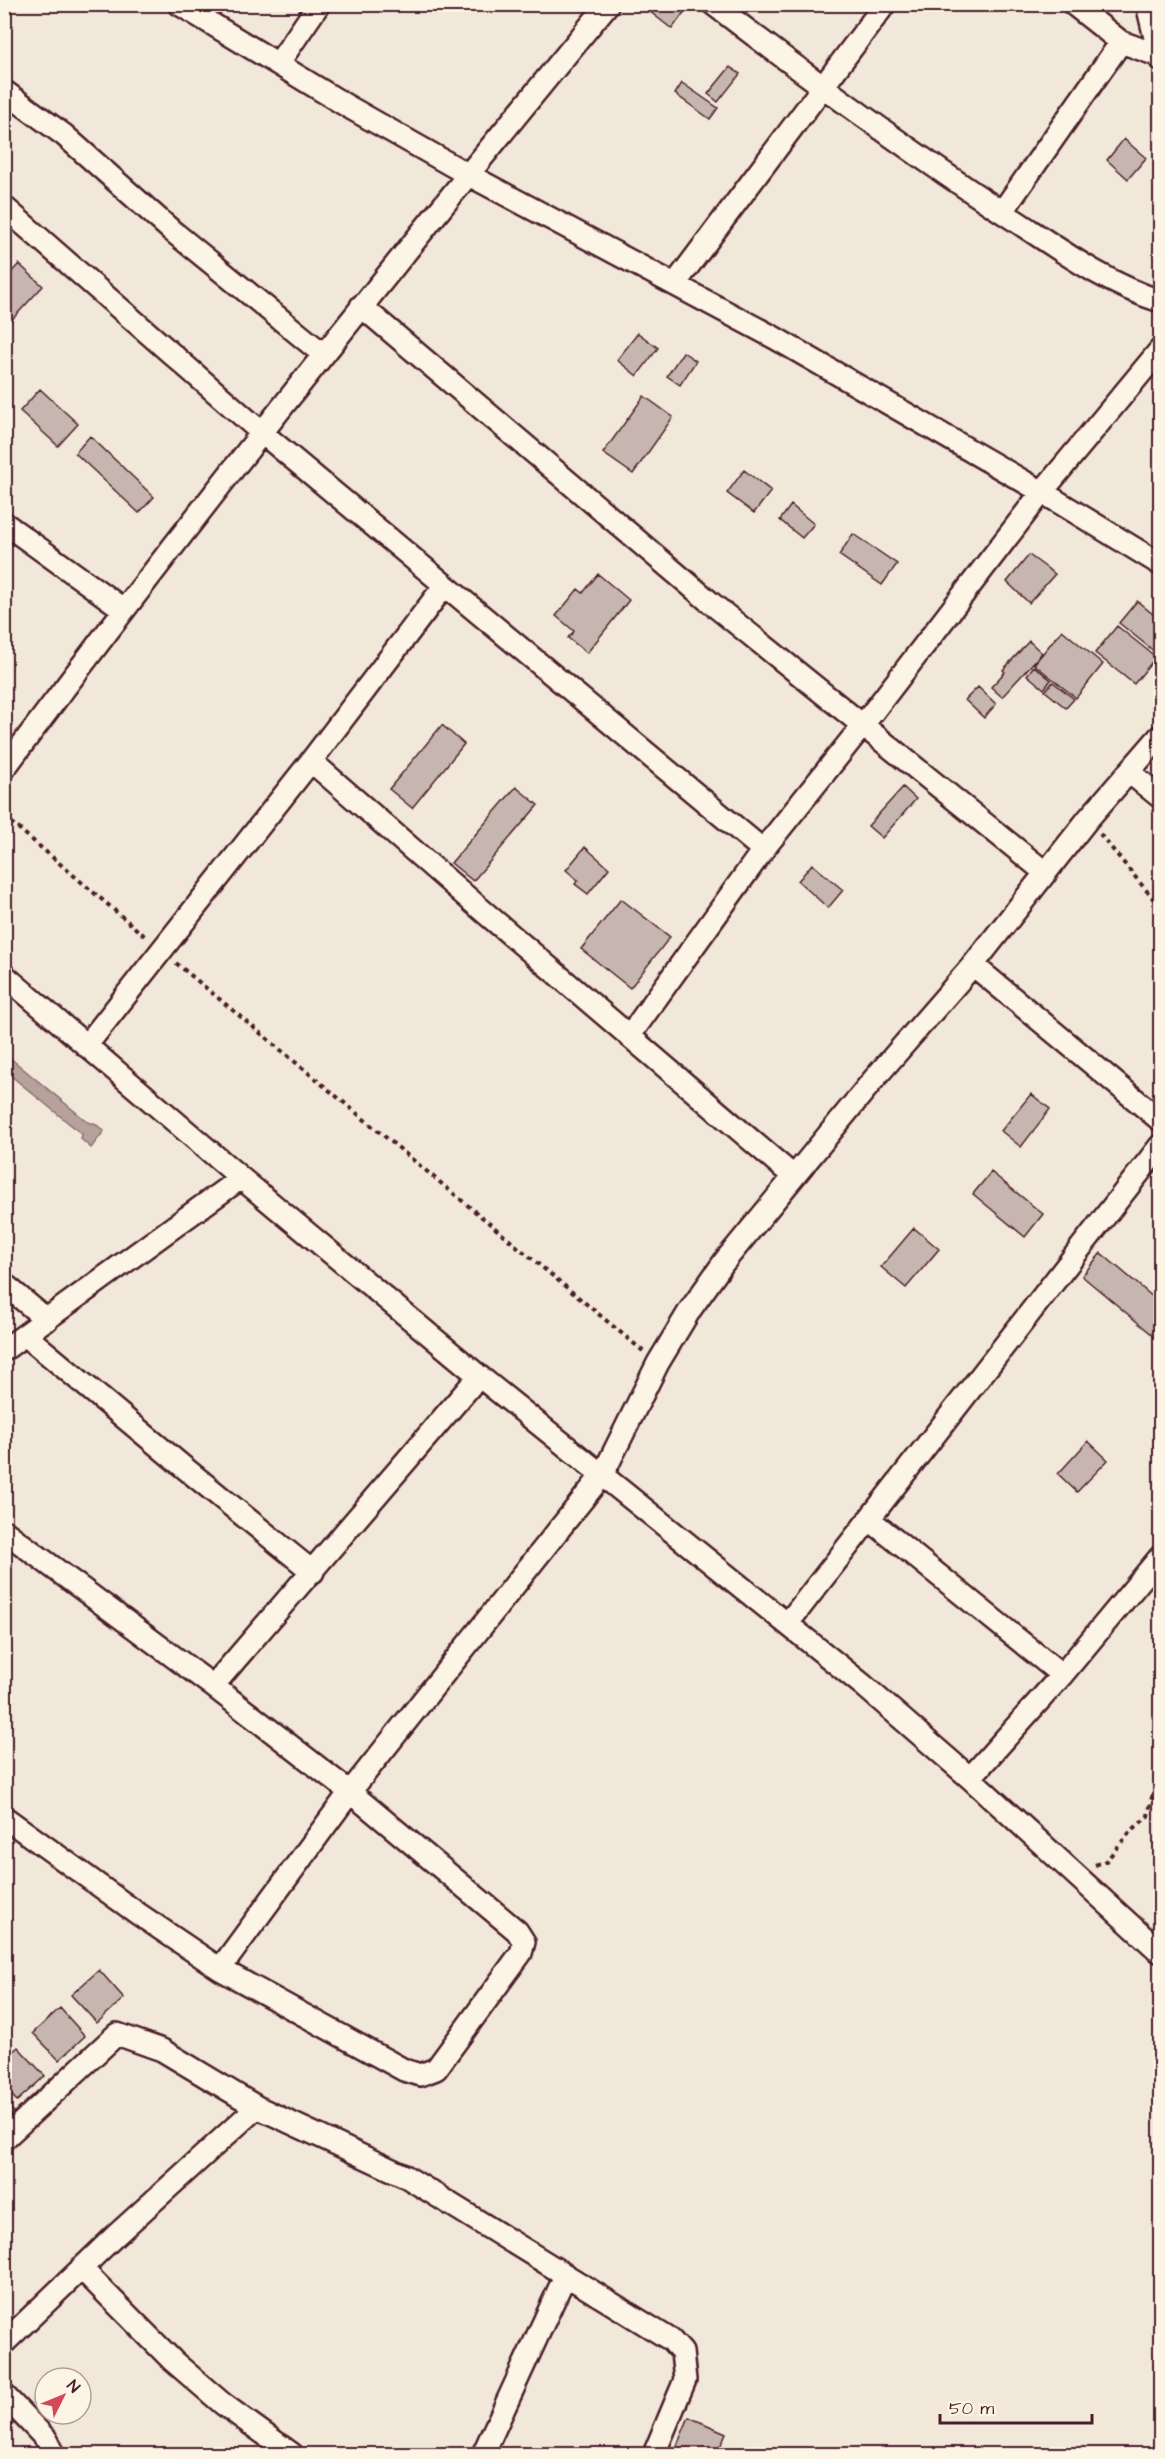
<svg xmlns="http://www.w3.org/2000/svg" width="1165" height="2459" viewBox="0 0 1165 2459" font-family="'Architects Daughter',sans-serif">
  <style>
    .water { fill: #b6a19c; stroke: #8b6d6f; stroke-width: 1.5 }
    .building { fill: #c7b6af; stroke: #4a1f2b; stroke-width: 1.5 }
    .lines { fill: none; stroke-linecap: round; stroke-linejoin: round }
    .street-casing { stroke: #4a1f2b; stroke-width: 26 }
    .path { stroke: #4a1f2b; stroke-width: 4; stroke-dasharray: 4.5 4.5; stroke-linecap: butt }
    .street { stroke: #fcf5e5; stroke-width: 21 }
  </style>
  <rect width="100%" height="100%" fill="#f1e8da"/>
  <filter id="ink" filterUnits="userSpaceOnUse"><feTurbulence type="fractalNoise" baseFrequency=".0167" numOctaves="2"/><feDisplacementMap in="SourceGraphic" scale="12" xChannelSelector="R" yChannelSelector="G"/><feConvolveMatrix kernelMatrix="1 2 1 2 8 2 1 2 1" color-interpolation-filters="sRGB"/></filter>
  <g filter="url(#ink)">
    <path class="water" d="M4 1053 89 1123H94L104 1131 91 1148 81 1139 82 1134 5 1071Z"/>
    <path class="building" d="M640 4H690L672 29Z
      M730 67 740 74 718 102 708 94Z
      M682 83 718 108 710 119 675 94Z
      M1124 139 1146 158 1128 179 1107 160Z
      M19 264 43 286 6 326 4 280Z
      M638 333 658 348 637 376 617 360Z
      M683 352 696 361 680 385 667 376Z
      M40 389 78 424 58 446 20 411Z
      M644 396 673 417 633 474 603 453Z
      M90 436 154 497 139 513 75 453Z
      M744 470 771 491 754 513 727 493Z
      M791 505 814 524 802 538 780 520Z
      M853 534 897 564 882 585 839 555Z
      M1029 555 1055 574 1029 603 1007 582Z
      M598 574 629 600 587 653 568 638 574 631 556 616 578 589 583 593Z
      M1137 601 1160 620 1154 629 1160 635V656L1119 623Z
      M1117 626 1156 657 1134 684 1095 653Z
      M1062 630 1103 664 1076 698 1034 664Z
      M1029 641 1042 653 1002 697 991 687 1005 672 1003 670Z
      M1034 666 1051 680 1044 689 1027 675Z
      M1053 682 1074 699 1066 708 1045 691Z
      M978 687 996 704 984 718 965 700Z
      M442 725 464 744 412 808 389 789Z
      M516 787 538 805 473 881 451 863Z
      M903 787 916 799 882 838 868 826Z
      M585 847 609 868 588 894 575 884 578 880 566 870Z
      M812 864 843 890 828 908 798 881Z
      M621 899 670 937 630 988 581 949Z
      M1031 1094 1050 1109 1021 1147 1001 1131Z
      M991 1172 1043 1214 1025 1237 973 1194Z
      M914 1228 939 1249 906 1288 881 1267Z
      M1101 1253 1160 1303V1329L1154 1336 1082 1276Z
      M1088 1441 1108 1460 1077 1492 1058 1474Z
      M99 1970 124 1998 97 2023 71 1995Z
      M60 2008 85 2036 59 2060 33 2033Z
      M18 2047 45 2076 17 2101 4 2087V2059Z
      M4 2102 15 2113 9 2120 4 2117Z
      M689 2417 726 2433 717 2454H686L675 2450Z"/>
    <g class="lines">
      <defs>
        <path id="street" d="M179 4 347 106 467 174 775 338 1042 492 1160 564
          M713 4C808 77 903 147 1002 212 1054 245 1101 282 1160 301
          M1073 4 1121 42 1160 56
          M1147 4 1160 59
          M278 64 319 4
          M4 91 64 135 171 230 323 354
          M4 207 261 432 763 850
          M1002 212 1121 42
          M675 284 885 4
          M361 306 711 603 1046 873
          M4 523 123 609
          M311 761 476 905 793 1176
          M4 769C198 508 401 255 608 4
          M1129 772 1160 797
          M973 965 1160 1120
          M4 975 241 1178 479 1376 863 1685 970 1778 1160 1952
          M630 1035 763 850 863 725 1042 492 1160 350
          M86 1046 311 761 445 585
          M4 1284 47 1320
          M25 1335 181 1465 313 1572
          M4 1350 241 1178
          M869 1519 1062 1675
          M4 1531 213 1686 350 1792 517 1931 524 1942 521 1953 436 2069 420 2075 404 2070 220 1969 137 1913 4 1817
          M788 1623 1160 1146
          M213 1686 479 1376
          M970 1778 1062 1675 1160 1557
          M220 1969 350 1792 603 1474 658 1363 690 1310 724 1262 874 1079 973 965 1088 819 1160 736
          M4 2139 117 2034 162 2050 257 2107 405 2176 671 2340 682 2352 685 2380 654 2454
          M81 2268 173 2361 223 2404 292 2454
          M4 2343 115 2236 257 2107
          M4 2395 47 2440 54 2454
          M483 2454 565 2276"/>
      </defs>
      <use href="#street" class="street-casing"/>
      <path class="path" d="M4 816 147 938
        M1100 834 1160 907
        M176 963 643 1351
        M1095 1865 1106 1861 1130 1832 1148 1816 1152 1797 1160 1788"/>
      <use href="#street" class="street"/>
    </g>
  </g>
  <rect width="1165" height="2459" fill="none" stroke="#fcf5e5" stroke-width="24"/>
  <rect x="12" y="12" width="1141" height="2435" fill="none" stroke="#4a1f2b" stroke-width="2" filter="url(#ink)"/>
  <g transform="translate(63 2396) rotate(47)"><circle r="28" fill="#fcf5e5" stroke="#b59f9b" stroke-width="1.5"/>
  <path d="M0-4.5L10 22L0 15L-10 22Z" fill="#d1495b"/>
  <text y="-9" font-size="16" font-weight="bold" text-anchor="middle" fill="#4a1f2b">N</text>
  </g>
  <path d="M940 2414v9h152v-9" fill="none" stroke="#4a1f2b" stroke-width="3"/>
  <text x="949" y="2414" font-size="18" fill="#4a1f2b" stroke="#fcf5e5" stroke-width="4.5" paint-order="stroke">50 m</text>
</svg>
